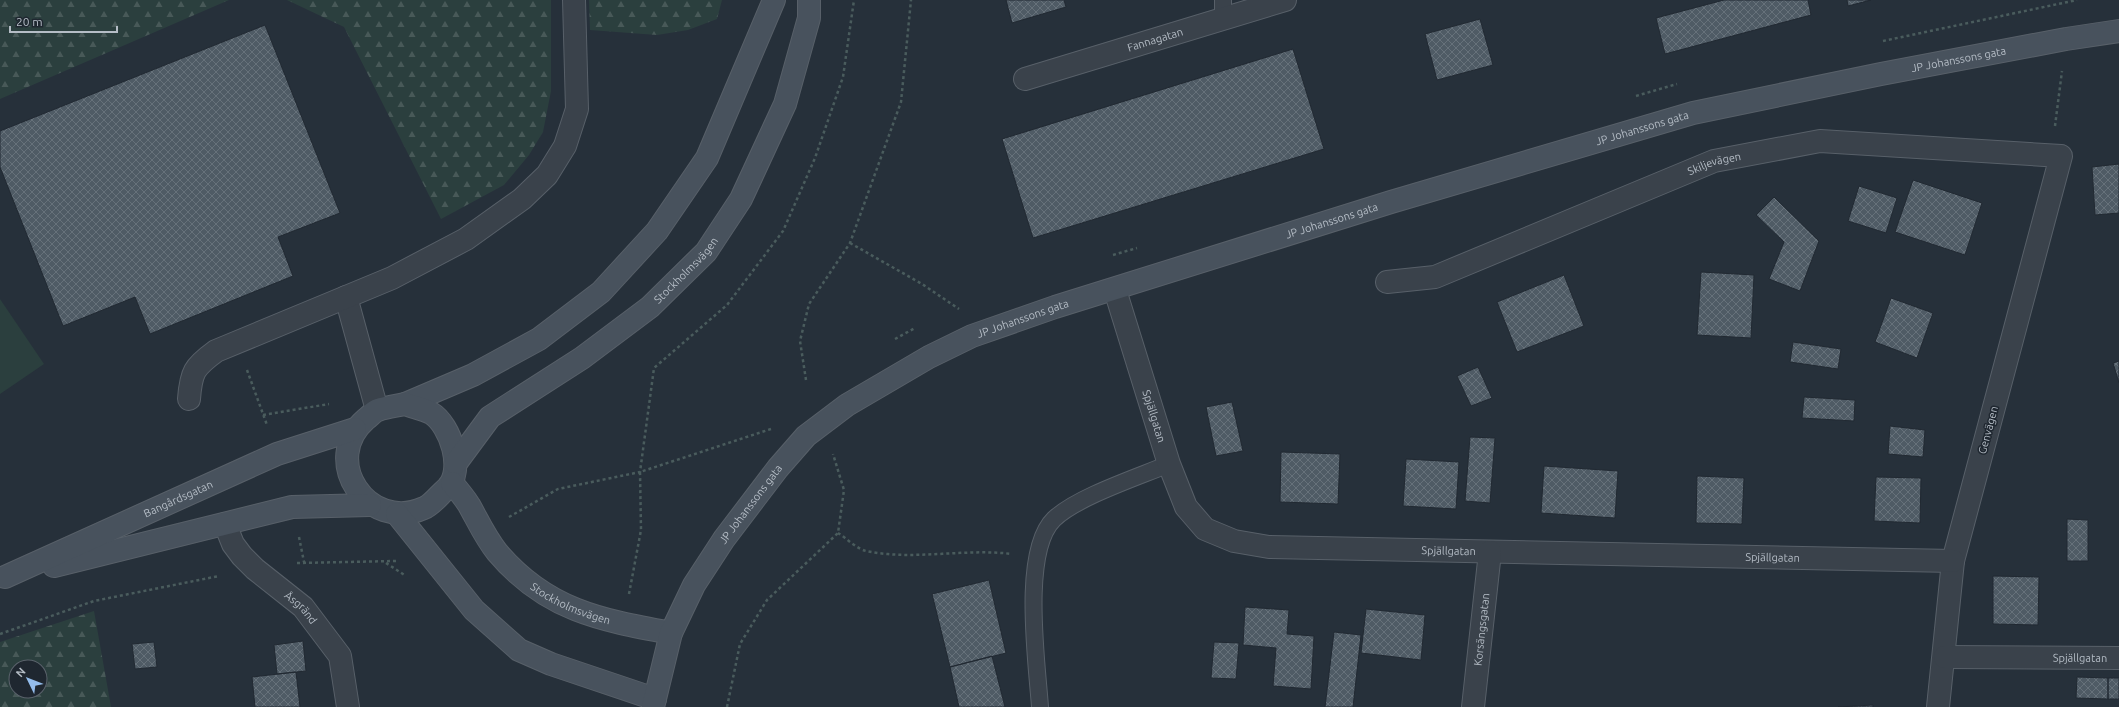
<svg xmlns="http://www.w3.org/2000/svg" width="2119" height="707" viewBox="0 0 2119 707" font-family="Ubuntu,sans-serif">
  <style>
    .green { fill: #2b3f3e }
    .forest { fill: url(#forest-firs); fill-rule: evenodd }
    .building { fill: url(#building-cross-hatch); stroke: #212932 }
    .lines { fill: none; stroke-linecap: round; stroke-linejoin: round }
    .lane-casing { stroke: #586069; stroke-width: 18 }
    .street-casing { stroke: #586069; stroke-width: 24 }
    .secondary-casing { stroke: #586069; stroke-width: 24 }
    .path { stroke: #4a5c5d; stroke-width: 2.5; stroke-dasharray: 3 3; stroke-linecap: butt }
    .lane { stroke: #3a424b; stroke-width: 16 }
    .street { stroke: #3a424b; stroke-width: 22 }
    .secondary { stroke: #48525d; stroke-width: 22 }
    .labels { text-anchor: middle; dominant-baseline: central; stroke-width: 3; stroke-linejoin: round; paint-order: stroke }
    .street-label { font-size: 11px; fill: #b5bdc6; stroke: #1f2730 }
  </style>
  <defs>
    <pattern id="forest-firs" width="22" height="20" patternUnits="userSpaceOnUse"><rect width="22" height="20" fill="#2b3f3e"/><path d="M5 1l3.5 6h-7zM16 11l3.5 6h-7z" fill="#485958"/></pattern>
    <pattern id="building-cross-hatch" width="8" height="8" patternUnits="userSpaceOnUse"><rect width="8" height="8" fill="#4f5b65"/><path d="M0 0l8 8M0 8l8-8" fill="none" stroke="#66717a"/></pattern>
  </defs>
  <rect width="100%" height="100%" fill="#26303a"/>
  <path class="green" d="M0 299 44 364 0 394Z"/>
  <path class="forest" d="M0 0H229L0 99Z
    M287 0H551V91L543 132 529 155 504 185 441 219 344 27Z
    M589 0H722L717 19 688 30 657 35 590 30Z
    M94 611 111 707H0V642ZM16 667H40V691H16Z"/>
  <path class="building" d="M1006 0H1064L1066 7 1012 23Z
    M1724 0H1808L1811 15 1665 54 1656 18Z
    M1847 0H1871L1848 6Z
    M1480 19 1493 65 1437 80 1425 34Z
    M265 25 340 213 278 237 293 276 150 334 135 297 63 326 0 167V131Z
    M1293 49 1324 149 1033 238 1002 139Z
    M2119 164V213L2095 215 2092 167Z
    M1913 180 1982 203 1965 255 1895 232Z
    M1859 186 1897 198 1886 233 1848 221Z
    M1774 197 1819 241 1800 291 1769 279 1784 242 1756 215Z
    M1701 272 1754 275 1751 338 1697 335Z
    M1564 275 1584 326 1517 352 1497 302Z
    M1891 298 1933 313 1917 358 1875 342Z
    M1793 342 1841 349 1838 369 1790 362Z
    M2119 361V383L2113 363Z
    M1478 367 1492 398 1471 406 1457 376Z
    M1804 397 1855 400 1854 421 1802 418Z
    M1232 402 1243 451 1216 456 1206 407Z
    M1890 426 1925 430 1923 457 1888 454Z
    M1470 437 1495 438 1490 503 1465 501Z
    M1281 452 1340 454 1338 504 1280 502Z
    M1406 459 1459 462 1456 509 1403 506Z
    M1544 466 1618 471 1615 518 1541 513Z
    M1697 476 1744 478 1742 524 1696 523Z
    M1876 477 1921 478 1920 523 1874 521Z
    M2067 519 2088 520V561H2067Z
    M1993 576 2039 577 2038 625 1993 624Z
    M989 580 1006 653 950 667 932 594Z
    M1245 607 1289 610 1287 634 1314 636 1311 689 1273 686 1276 648 1243 645Z
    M1366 609 1425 615 1421 660 1361 653Z
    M1334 632 1361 635 1353 707H1325Z
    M303 641 306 671 277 674 274 645Z
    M154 642 157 667 135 669 132 644Z
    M1214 642 1239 643 1236 679 1211 678Z
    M992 656 1005 707H959L950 667Z
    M296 672 300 707H255L252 677Z
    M2077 677 2108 678V699L2076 698Z
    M2108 678H2119V699H2108Z
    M1873 705V707H1838Z"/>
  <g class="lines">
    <defs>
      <path id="lane" d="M1223 19V0
        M1040 707C1037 663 1021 551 1054 519 1077 497 1138 477 1169 464"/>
      <g id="street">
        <path id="s1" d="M1025 79 1285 0"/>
        <path id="s2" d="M1387 282 1435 277 1714 161 1820 141 2061 156 1953 561 1938 707"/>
        <path id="s3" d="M1115 290 1169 464 1186 507 1205 529 1234 541 1269 547 1953 561"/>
        <path d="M346 297 377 410"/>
        <path d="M189 399C191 372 194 367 216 351L392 278 466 239 522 199 547 175 565 146 577 109 574 0"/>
        <path id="s4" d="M225 524 233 544 242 556 255 569 303 607 340 656 348 707"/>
        <path id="s5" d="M1945 657 2119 658"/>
        <path id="s6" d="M1473 707 1490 552"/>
      </g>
      <g id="secondary">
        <path d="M405 404 473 375 539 339 601 292 657 231 707 158 774 0"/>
        <path d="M405 404C413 407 423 409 431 413 451 425 465 471 447 488 440 494 432 505 424 508 368 533 319 460 366 419 370 416 374 411 378 410 386 407 396 406 405 404Z"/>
        <path id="s7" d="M456 463 490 417 582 358 650 307 706 252 741 199 785 104 809 18V0"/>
        <path id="s8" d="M452 483C458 490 464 497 469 505 478 521 485 537 497 552 546 610 600 620 671 633"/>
        <path d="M397 514 474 610 519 650 551 664 655 699"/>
        <path d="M54 566 292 507 370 505"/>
        <path id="s9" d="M5 577 277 454 355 429"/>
        <path id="s10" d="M653 707 671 633 694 585 724 539 778 468 806 436 847 405 929 357 972 336 1055 307 1391 202 1693 113 1881 74 2066 39 2119 31"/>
      </g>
    </defs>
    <use href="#lane" class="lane-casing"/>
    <use href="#street" class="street-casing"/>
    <use href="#secondary" class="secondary-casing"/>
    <path class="path" d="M1883 41 2077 0
      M1636 96 1677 84
      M2055 126 2062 71
      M850 243 922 284 959 309
      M1113 255 1137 248
      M895 339 915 328
      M247 370 267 425
      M806 380 800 341 809 304 850 243 901 102 911 0
      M263 415 329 404
      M509 517 558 489 640 472 654 368 727 305 783 231 815 158 843 77 854 0
      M838 533C846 538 857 549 866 551 914 561 964 548 1012 554
      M299 537 304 562
      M297 563 396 561
      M386 563 406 576
      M629 594 641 530 640 472 771 429
      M0 634 94 601 219 576
      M727 707 740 644 767 600 838 533 844 490 833 454"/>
    <use href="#lane" class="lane"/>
    <use href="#street" class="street"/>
    <use href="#secondary" class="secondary"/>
  </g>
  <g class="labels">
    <g class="street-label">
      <text stroke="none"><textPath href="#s1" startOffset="136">Fannagatan</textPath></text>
      <text stroke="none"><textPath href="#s10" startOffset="1536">JP Johanssons gata</textPath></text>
      <text stroke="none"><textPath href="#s10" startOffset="1212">JP Johanssons gata</textPath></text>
      <text stroke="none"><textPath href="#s2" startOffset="350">Skiljevägen</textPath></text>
      <text stroke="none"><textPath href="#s10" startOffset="888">JP Johanssons gata</textPath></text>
      <text stroke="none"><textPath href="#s7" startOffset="303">Stockholmsvägen</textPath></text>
      <text stroke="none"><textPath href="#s10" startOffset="564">JP Johanssons gata</textPath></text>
      <text stroke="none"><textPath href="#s3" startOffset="132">Spjällgatan</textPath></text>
      <text transform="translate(1988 430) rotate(-75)">Genvägen</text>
      <text stroke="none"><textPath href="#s9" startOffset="190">Bangårdsgatan</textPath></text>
      <text stroke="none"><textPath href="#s10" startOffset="228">JP Johanssons gata</textPath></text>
      <text stroke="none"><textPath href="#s3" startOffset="504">Spjällgatan</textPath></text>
      <text stroke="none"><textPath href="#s3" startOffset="828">Spjällgatan</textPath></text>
      <text stroke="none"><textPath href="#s8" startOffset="174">Stockholmsvägen</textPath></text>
      <text stroke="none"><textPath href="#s4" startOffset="115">Åsgränd</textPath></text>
      <text stroke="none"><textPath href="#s6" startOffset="78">Korsängsgatan</textPath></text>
      <text stroke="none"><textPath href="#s5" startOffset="135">Spjällgatan</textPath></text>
    </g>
  </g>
  <g transform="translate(28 679) rotate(313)"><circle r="19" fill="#1f2730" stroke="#5b636c"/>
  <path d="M0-3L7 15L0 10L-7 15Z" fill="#94bdec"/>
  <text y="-6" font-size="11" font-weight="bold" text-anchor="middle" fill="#b5bdc6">N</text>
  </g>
  <path d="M10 26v6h107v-6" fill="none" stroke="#b5bdc6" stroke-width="2"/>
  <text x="16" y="26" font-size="12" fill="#b5bdc6" stroke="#1f2730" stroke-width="3" paint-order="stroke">20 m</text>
</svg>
